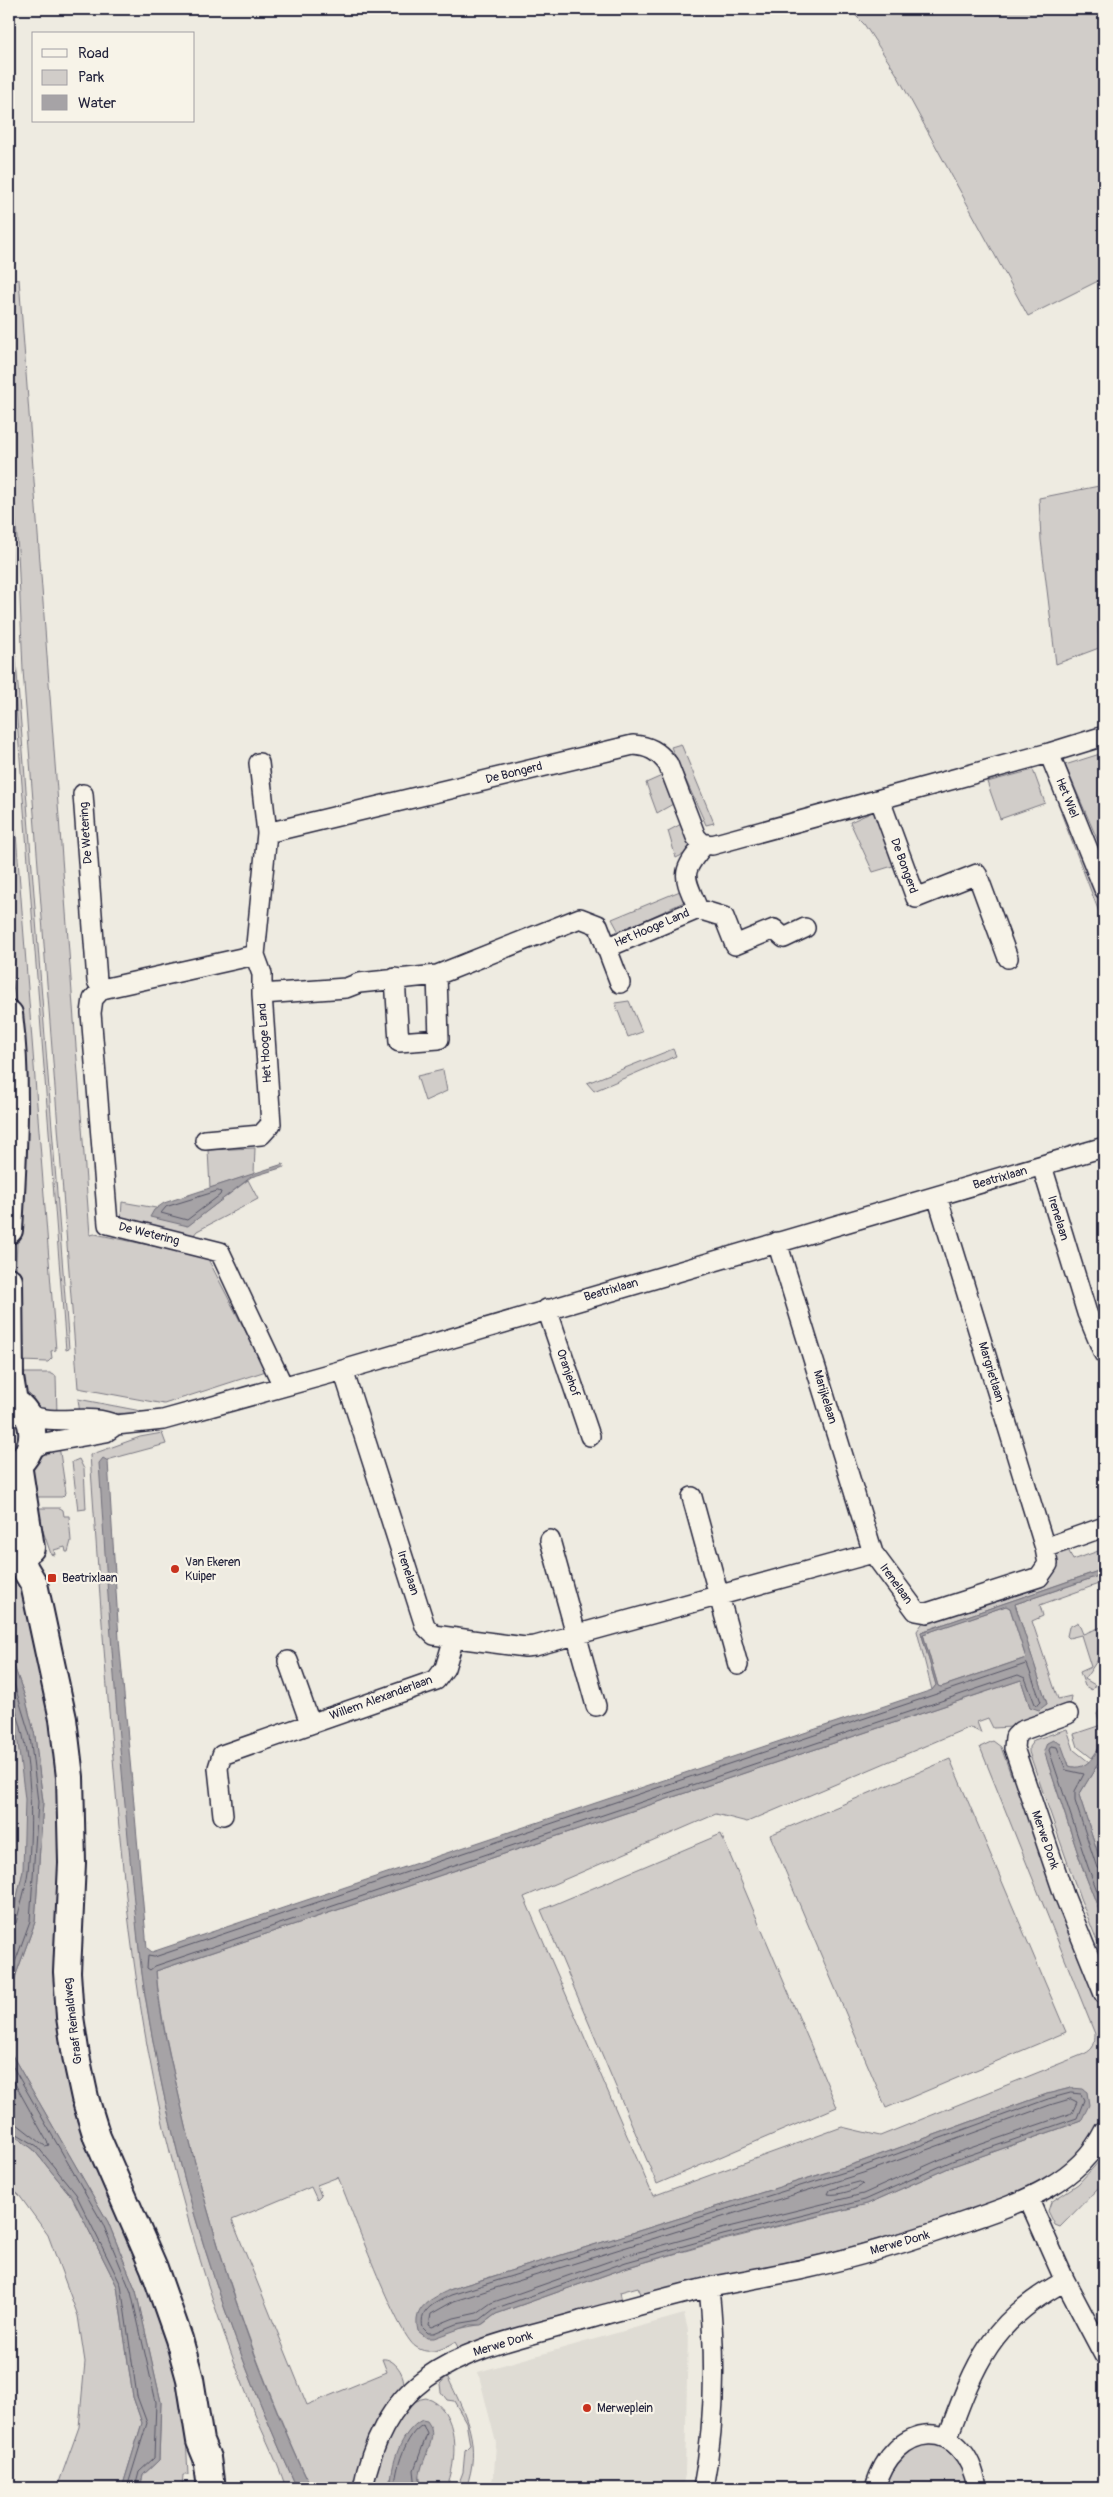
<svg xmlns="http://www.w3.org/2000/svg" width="1113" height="2497" viewBox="0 0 1113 2497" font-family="Pangolin,sans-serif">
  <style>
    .built { fill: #dfdcd4 }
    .green { fill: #d1cdc9; stroke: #7a7882; fill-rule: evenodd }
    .water { fill: #a6a3a6; stroke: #716f7b; fill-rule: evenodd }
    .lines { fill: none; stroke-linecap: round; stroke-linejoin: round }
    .shore { stroke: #575666; stroke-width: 1 }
    .street-casing { stroke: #22223b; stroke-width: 22 }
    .secondary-casing { stroke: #22223b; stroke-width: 30 }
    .street { stroke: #f7f3e8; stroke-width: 19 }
    .secondary { stroke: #f7f3e8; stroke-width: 26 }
    .poi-dot { fill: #c8321e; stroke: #f7f3e8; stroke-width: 2 }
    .labels { text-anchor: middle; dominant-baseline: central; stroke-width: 4.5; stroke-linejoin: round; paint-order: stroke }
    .street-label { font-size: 12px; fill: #22223b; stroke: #f7f3e8 }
    .poi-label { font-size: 12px; fill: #22223b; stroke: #f7f3e8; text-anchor: start }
  </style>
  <rect width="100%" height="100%" fill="#eeebe1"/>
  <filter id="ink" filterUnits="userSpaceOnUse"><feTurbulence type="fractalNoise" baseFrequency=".02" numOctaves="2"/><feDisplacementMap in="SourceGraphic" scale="10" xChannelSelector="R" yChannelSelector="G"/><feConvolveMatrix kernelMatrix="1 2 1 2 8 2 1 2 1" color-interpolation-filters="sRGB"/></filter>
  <g filter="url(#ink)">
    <path class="built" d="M684 2314 688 2330 685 2475 682 2488H490L494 2473 496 2443 478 2372Z"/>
    <path class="green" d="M849 9H1104V278L1028 316 896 73 864 24Z
      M19 279 90 1235 95 1234 207 1257 266 1371 164 1404 78 1388 23 670 18 551 9 436V280Z
      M1104 485V622L1098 624 1099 648 1056 664 1041 540 1039 498Z
      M9 508 15 647 69 1349 66 1350 9 617Z
      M9 743 56 1350 51 1351 52 1358 48 1362 21 1361 16 1354V1262L24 1112 20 1028 9 961Z
      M681 744 714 823 706 825 671 747Z
      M1103 753 1104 839 1098 841 1065 765Z
      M1033 770 1045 803 1000 819 987 782Z
      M664 775 673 804 657 813 646 783Z
      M875 811 896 865 873 872 850 822Z
      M1067 812 1104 907 1099 912 1061 813Z
      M685 822 696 848 676 858 668 831Z
      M680 891 686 901 619 932 612 919Z
      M629 1001 642 1032 628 1037 615 1003Z
      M673 1049 676 1056 594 1091 587 1083Z
      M443 1070 447 1091 425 1101 417 1076Z
      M255 1148 254 1174 210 1188 208 1150Z
      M248 1180 258 1199 197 1231 193 1236 121 1217 122 1202 156 1208 187 1226Z
      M16 1373H50L56 1376 57 1415C30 1413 25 1394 16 1373Z
      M78 1399 141 1411V1413L80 1414Z
      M162 1433 166 1444 107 1460C114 1566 120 1672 127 1777 132 1850 134 1922 145 1994 172 2165 225 2331 297 2488H286C276 2457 259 2427 247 2395 216 2317 191 2234 170 2152 137 2022 124 1891 113 1758 104 1657 97 1556 90 1455L140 1437Z
      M59 1446 66 1493 62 1497H28C27 1465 29 1458 59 1446Z
      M79 1459 84 1469 86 1509 78 1510 72 1462Z
      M35 1508H60L63 1510 64 1516H69L71 1541 68 1552H66L65 1547 54 1550 55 1555 51 1554Z
      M9 1540 47 1676 62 1796 61 2018 183 2381 188 2475H183L182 2488H140L143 2475 159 2460 161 2402 136 2291 108 2222 9 2050V1994L35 1922 43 1802 35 1736 25 1697 9 1652Z
      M1068 1549 1073 1560 1104 1549V1569L921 1632 936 1685 932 1690 917 1631 924 1621 1046 1581 1051 1574 1057 1554Z
      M1104 1574V1582L1040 1605 1043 1616 1032 1621 1058 1699 1071 1696 1070 1704 1067 1707 1012 1727 993 1728 988 1718 977 1722 981 1733 970 1727 960 1731 747 1822 716 1814 524 1897 653 2196 842 2127 880 2136 1084 2054C1094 2049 1095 2044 1095 2034L980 1747 993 1741 1001 1747 1011 1775 1015 1774 1052 1883 1104 2012V2115L1094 2135 1066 2167 1023 2192 927 2225 843 2249 642 2296 638 2287 620 2292 622 2301 459 2349 455 2342C443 2349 429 2356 416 2347 397 2336 350 2205 338 2177L317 2185 321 2196 317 2200 311 2187 232 2220 307 2405 387 2372 382 2359C394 2357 407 2376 403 2388L354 2488H311C254 2365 211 2238 181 2105 171 2061 160 2016 156 1971L1021 1680 1030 1707 1047 1704 1015 1604ZM1071 2088 1081 2121 953 2166 867 2204 724 2240 628 2267 496 2314 483 2324 457 2329 449 2290 860 2162 1047 2094Z
      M1006 1606 1010 1608 1026 1658 941 1687 938 1686 923 1634Z
      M1078 1622 1083 1634 1104 1626V1650L1085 1679 1095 1685 1092 1690 1085 1686 1080 1672 1091 1667 1081 1635 1069 1638 1067 1636 1069 1627Z
      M9 1704C25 1754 30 1819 23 1871 20 1891 13 1912 9 1931Z
      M1101 1708 1104 1710V1741L1092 1758 1078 1747 1074 1734 1101 1725 1097 1714Z
      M1067 1729 1074 1750 1089 1762C1084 1768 1077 1769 1069 1766L1068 1762 1048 1763 1083 1869 1104 1923V1958L1080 1898 1029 1752V1747L1034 1740Z
      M950 1759 1066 2032 886 2108 770 1835Z
      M1096 1767 1104 1773V1872L1079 1795Z
      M721 1834 837 2107 657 2184 541 1910Z
      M9 2132 33 2149 72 2197 117 2286 133 2397 142 2423 122 2488H57L79 2427 85 2362 78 2316 48 2235 19 2195 9 2186Z
      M1104 2156V2182L1060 2227 1055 2225 1048 2211 1051 2202 1078 2184Z
      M447 2376C466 2415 482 2444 466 2488H457L463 2472 465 2450 470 2445 466 2422 454 2401 447 2400 441 2392 440 2384Z
      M426 2398C460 2408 458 2463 446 2488H421L419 2471 422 2464 390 2478 391 2488H370C378 2465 397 2400 426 2398Z
      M935 2441 957 2457 971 2488H881L905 2450Z"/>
    <path class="water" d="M283 1164 284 1167 251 1177 188 1226 150 1217 154 1210 164 1203Z
      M103 1458 108 1461 119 1639 147 1948 152 1952 932 1690 936 1685 921 1632 1104 1569V1574L1015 1604 1047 1704 1039 1710 1030 1707 1021 1680 156 1971C159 2016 171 2061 181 2105 211 2237 253 2366 311 2488H297C225 2331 172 2165 145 1995 137 1942 133 1889 128 1837 116 1712 107 1587 99 1463ZM1006 1606 1010 1608 1026 1658 941 1687 938 1686 923 1634Z
      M9 1652 25 1697 35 1736 43 1802 35 1922 9 1994V1931L23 1871 25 1799 16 1727 9 1704Z
      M1053 1740 1061 1744 1069 1766C1088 1772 1095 1753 1104 1741V1754L1079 1795 1104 1872V1923L1083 1869 1044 1751 1047 1743Z
      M9 2050 108 2222 136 2291 161 2402 159 2460 143 2475 140 2488H122L142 2423 133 2397 117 2286 72 2197 33 2149 9 2132Z
      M1071 2088 1083 2089 1087 2092 1089 2105 1081 2121 953 2166 867 2204 724 2239 628 2267 496 2314 481 2325H470L434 2338H427L418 2331C412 2307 431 2299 449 2290L860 2162 1047 2094Z
      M422 2420 427 2421C443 2441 413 2464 421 2488H391C390 2466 401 2431 422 2420Z"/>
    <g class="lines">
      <path class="shore" d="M218 1191 221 1192 220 1195 187 1220 161 1213 166 1207Z
        M1027 1664 1041 1702 1038 1705 1035 1704 1025 1678 1018 1675 155 1966 150 1970 147 1968 148 1956 154 1957Z
        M9 1667 30 1736 38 1802 30 1921 9 1979
        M9 1705 15 1708C32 1752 33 1824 28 1871 26 1888 20 1906 16 1923L9 1927
        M1104 1871 1097 1868 1075 1801V1791L1084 1774 1066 1770 1057 1747 1051 1746 1049 1750 1088 1867 1104 1909
        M9 2060 103 2224 131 2292 156 2402 154 2458 139 2472 135 2488
        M9 2073 49 2145 45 2146 17 2124 9 2122
        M1071 2093 1081 2094 1084 2100 1077 2118 952 2161 865 2200 723 2235 626 2262 494 2309 480 2320 456 2324 434 2333H428L423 2328C418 2309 437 2302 451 2295L861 2167 1048 2099Z
        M1071 2099 1077 2102 1072 2113 950 2155 863 2194 721 2229 624 2256 491 2303 477 2313 454 2318 432 2327 429 2325 431 2314 454 2301 863 2173 1050 2105Z
        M9 2129 37 2146 76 2194 121 2285 137 2396 147 2423 127 2488
        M860 2182 863 2184C858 2190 836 2196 828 2194L830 2190Z
        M395 2488C395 2470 406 2433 423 2425L427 2434 414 2470 416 2488"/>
      <defs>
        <path id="street" d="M1104 736 1049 753 1104 889
          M259 763 267 833 255 955 102 989 93 999 91 1013 108 1224 220 1252 283 1386
          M83 794 97 981 102 989
          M880 800 916 898 977 874 1008 958
          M267 833 633 745C649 746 658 751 668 764L696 837 702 843 712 845 1049 753
          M698 909 724 917 735 945 774 929 784 938 805 928
          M698 909C684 875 679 874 705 844
          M606 948 698 909
          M255 955 262 974V994
          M395 978 399 1042 439 1039 437 975
          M205 1140 261 1135 271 1124 262 994 346 988 359 983 437 975 580 918 598 925 620 983
          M1042 1166 1087 1313 1104 1354
          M937 1196 1045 1548
          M777 1242 873 1553
          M547 1309 590 1436
          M343 1370 425 1626 434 1635 525 1647 535 1646 873 1553 916 1611 927 1613 1039 1577 1048 1564 1045 1548 1104 1527
          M27 1414C56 1427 88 1412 116 1425
          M29 1450 44 1443 106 1432 116 1425 163 1420 343 1370 1104 1147
          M692 1497 738 1665
          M550 1540 596 1706
          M288 1661 310 1723
          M1068 1714 1021 1731 1015 1737 1014 1748 1064 1895 1104 1994
          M223 1815 218 1768 222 1755 436 1680 445 1668 454 1638
          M1028 2198 1065 2281 1104 2355
          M947 2439C975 2364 990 2321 1065 2281
          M363 2488C371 2446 390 2404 426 2378 470 2346 529 2336 580 2321 622 2310 664 2298 706 2288 739 2281 772 2276 804 2269 859 2257 914 2240 967 2221 1019 2203 1078 2184 1104 2131
          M703 2488C716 2421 716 2355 709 2288
          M875 2488C894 2420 965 2414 977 2488"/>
        <path id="secondary" d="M9 1014C18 1086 13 1157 9 1230
          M9 1281 10 1377 14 1402
          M9 1399C40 1413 40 1455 9 1470
          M18 1464 31 1548
          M9 1522 25 1569 34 1584 63 1719 70 1777 72 1863 67 1972 70 2017 76 2056 85 2098 97 2137 154 2268 179 2339 190 2379 200 2441 207 2458 211 2488"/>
      </defs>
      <use href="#street" class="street-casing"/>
      <use href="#secondary" class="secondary-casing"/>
      <use href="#street" class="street"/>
      <use href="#secondary" class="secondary"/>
    </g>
  </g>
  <g class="poi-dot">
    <circle cx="175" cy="1569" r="5"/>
    <rect x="47" y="1573" width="10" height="10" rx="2.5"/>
    <circle cx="587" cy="2408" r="5"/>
  </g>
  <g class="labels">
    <g class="street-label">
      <text transform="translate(514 773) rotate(-14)">De Bongerd</text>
      <text transform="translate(1067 798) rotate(68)">Het Wiel</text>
      <text transform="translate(86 833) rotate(-94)">De Wetering</text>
      <text transform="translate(904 866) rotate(70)">De Bongerd</text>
      <text transform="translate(652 928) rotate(-23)">Het Hooge Land</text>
      <text transform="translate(265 1043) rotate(-94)">Het Hooge Land</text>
      <text transform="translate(1000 1178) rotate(-16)">Beatrixlaan</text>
      <text transform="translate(1058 1218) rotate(73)">Irenelaan</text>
      <text transform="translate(149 1234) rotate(14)">De Wetering</text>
      <text transform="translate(611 1290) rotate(-16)">Beatrixlaan</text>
      <text transform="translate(991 1372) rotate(73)">Margrietlaan</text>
      <text transform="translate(568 1373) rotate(71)">Oranjehof</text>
      <text transform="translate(825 1397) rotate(73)">Marijkelaan</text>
      <text transform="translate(408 1573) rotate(72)">Irenelaan</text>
      <text transform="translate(896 1584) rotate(54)">Irenelaan</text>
      <text transform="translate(381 1698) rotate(-20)">Willem Alexanderlaan</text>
      <text transform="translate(1045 1840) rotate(71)">Merwe Donk</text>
      <text transform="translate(73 2021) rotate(-97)">Graaf Reinaldweg</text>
      <text transform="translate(900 2243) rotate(-16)">Merwe Donk</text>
      <text transform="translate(503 2344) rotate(-17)">Merwe Donk</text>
    </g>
    <g class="poi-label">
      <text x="185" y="1562">Van Ekeren<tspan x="185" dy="14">Kuiper</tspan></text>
      <text x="62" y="1578">Beatrixlaan</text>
      <text x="597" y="2408">Merweplein</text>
    </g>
  </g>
  <rect width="1113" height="2497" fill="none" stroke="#f7f3e8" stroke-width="30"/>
  <rect x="15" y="15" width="1083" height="2467" fill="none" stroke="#22223b" stroke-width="2" filter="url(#ink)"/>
  <rect x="32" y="32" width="162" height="90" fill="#f7f3e8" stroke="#a29fa3"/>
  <rect x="42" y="49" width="25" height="8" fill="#f7f3e8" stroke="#a29fa3"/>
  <text x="78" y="58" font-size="15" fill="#22223b">Road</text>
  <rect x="42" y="70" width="25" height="15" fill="#d1cdc9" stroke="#a29fa3"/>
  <text x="78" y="82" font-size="15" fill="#22223b">Park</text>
  <rect x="42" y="95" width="25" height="15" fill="#a6a3a6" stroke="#a29fa3"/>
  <text x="78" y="108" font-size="15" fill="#22223b">Water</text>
</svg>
